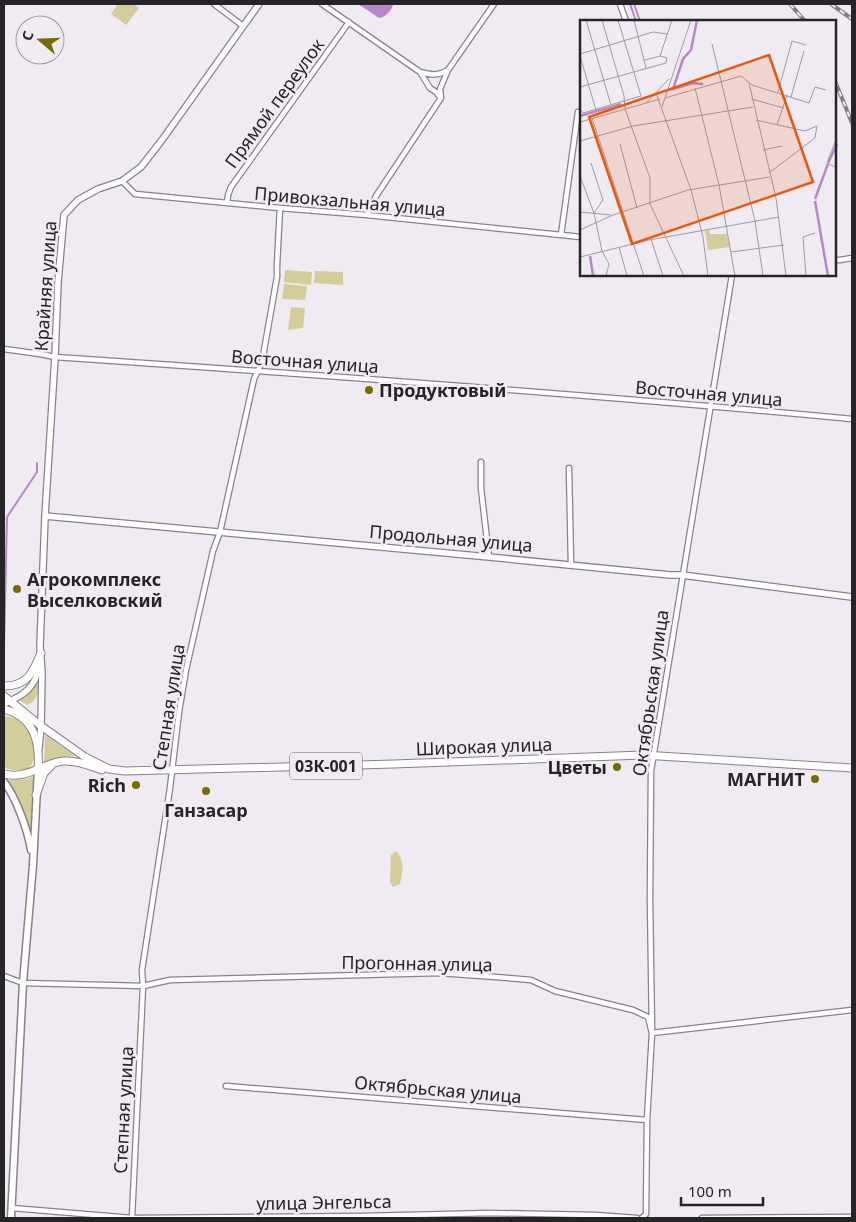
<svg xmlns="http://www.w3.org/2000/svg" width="856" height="1222" viewBox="0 0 856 1222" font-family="'Noto Sans',sans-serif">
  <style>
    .green { fill: #d4cc9a }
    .water { fill: #b788c9 }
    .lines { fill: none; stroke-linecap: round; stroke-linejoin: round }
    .stream { stroke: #b788c9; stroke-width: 2 }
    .minor-casing { stroke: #878289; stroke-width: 7 }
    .tertiary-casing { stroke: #878289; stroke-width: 8 }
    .secondary-casing { stroke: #878289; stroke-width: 9 }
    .primary-casing { stroke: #878289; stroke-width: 9 }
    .minor { stroke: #fff; stroke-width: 4.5 }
    .tertiary { stroke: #fff; stroke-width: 5.5 }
    .secondary { stroke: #fff; stroke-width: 6 }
    .primary { stroke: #fff; stroke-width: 7 }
    .rail-casing { stroke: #817d82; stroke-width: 4 }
    .rail { stroke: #f0eaf2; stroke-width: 2; stroke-dasharray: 5.5; stroke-linecap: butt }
    .poi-dot { fill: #786a01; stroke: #f0eaf2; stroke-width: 2 }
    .labels { text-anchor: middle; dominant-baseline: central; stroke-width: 5; stroke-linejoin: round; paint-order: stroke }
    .shield { fill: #f0eaf2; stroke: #635f64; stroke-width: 1 }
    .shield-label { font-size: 16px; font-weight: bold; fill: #262427 }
    .street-label { font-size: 18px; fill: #262427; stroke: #f0eaf2 }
    .poi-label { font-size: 18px; font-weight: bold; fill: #262427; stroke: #f0eaf2; text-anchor: end }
    .inset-river { fill: none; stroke: #b788c9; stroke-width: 2.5 }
    .inset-road { fill: none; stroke: #9f9ba1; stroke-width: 1 }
    .view { fill: #e8590c; fill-opacity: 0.15; stroke: #e8590c; stroke-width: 2.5 }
    .inset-edge { fill: none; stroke: #262427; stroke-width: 2.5 }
  </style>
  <rect width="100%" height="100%" fill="#f0eaf2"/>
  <path class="green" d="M118 4H134L139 8 126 25 111 14Z
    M285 270 312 272 311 285 284 282Z
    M315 271 343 272V285L314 283Z
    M284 284 307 286 305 300 282 299Z
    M291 307 305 308 303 328 288 330Z
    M39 682C39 691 37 702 27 705L18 699 31 691Z
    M4 716C10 717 17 718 22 722 30 727 32 736 34 745 37 769 25 776 4 767Z
    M45 735 75 756C63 756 54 758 44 765Z
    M35 776 32 843 19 800 8 780C18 781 26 780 35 776Z
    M396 851C406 862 402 872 400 884L393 887 390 882 391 855Z"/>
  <path class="water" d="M358 4H393C393 9 385 18 379 18Z"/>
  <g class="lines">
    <path class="stream" d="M630 4 636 21
      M634 4 640 21
      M4 649 7 517 37 472V463"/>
    <defs>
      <path id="minor" d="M214 4 243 26
        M322 4 420 72 430 88 436 92 440 97
        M620 4 626 21
        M420 72C431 75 438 76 448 70
        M122 181 135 194 280 208 367 215 581 237
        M227 203 228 195 231 187 349 22
        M367 215 376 196 441 98 440 89 448 70 494 4
        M561 235 578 112
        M835 260H840L852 258
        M4 349 40 354 55 357C321 375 587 394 852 419
        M481 462V488L489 557
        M569 468 571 565
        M4 976 23 983 143 986 170 980 439 973 496 977 531 980 555 991 633 1010 648 1017 652 1033 852 1010
        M226 1086 647 1120
        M12 1208 132 1218 363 1216 490 1213 595 1215 637 1218
        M132 1218 143 986 142 970 170 788 179 712 186 670 213 551 220 532 254 379 262 362 277 277V265L280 208
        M642 1218 646 1214 647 1120 652 1033 650 898 651 771 732 275
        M702 1218 852 1217"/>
      <path id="tertiary" d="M45 516 489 557 670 575H682L852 597
        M4 704C24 695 36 688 39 665
        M39 748 41 726 42 673 40 646 45 516 55 357 58 282 64 215 78 200 98 189 122 181 141 167 162 140 259 4"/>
      <path id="secondary" d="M4 782C16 797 28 831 31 850
        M11 1218 23 983 33 865 38 769"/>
      <path id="primary" d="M4 686C28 686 33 672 41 653
        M4 696 41 726 85 757 109 769 125 771 394 764 643 755 852 768
        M4 709C34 717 40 741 38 769
        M4 774C28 780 41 763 64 761 77 760 90 766 102 770
        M36 795 44 773 51 766"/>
    </defs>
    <use href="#minor" class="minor-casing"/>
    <use href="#tertiary" class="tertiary-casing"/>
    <use href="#secondary" class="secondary-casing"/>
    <use href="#primary" class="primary-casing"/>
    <use href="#minor" class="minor"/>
    <use href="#tertiary" class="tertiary"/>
    <use href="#secondary" class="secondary"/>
    <use href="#primary" class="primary"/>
    <defs>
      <path id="rail" d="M790 4 805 21
        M831 4 852 19
        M835 81 852 123"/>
    </defs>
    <use href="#rail" class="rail-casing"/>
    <use href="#rail" class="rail"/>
  </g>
  <g class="poi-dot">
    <circle cx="369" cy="390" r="5"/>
    <circle cx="17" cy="589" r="5"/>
    <circle cx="617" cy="767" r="5"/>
    <circle cx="815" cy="779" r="5"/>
    <circle cx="136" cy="785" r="5"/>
    <circle cx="206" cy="791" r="5"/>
  </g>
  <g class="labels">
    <rect class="shield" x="290" y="752.5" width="72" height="27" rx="4"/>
    <g class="shield-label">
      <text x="326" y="766">03К-001</text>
    </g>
    <g class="street-label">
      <text transform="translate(274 103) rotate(-54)">Прямой переулок</text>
      <text transform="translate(350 201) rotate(5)">Привокзальная улица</text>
      <text transform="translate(45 286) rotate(-86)">Крайняя улица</text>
      <text transform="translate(305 361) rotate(4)">Восточная улица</text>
      <text transform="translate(709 393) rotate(5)">Восточная улица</text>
      <text transform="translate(451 538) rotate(5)">Продольная улица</text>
      <text transform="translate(650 693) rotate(-82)">Октябрьская улица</text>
      <text transform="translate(168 707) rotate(-81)">Степная улица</text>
      <text transform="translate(484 746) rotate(-2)">Широкая улица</text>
      <text transform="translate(417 963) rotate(1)">Прогонная улица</text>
      <text transform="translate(438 1089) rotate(5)">Октябрьская улица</text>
      <text transform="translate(123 1110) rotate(-87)">Степная улица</text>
      <text transform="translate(324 1202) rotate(-1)">улица Энгельса</text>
    </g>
    <g class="poi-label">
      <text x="379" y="390" text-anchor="start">Продуктовый</text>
      <text x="27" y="579" text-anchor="start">Агрокомплекс<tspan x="27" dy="21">Выселковский</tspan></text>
      <text x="607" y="767">Цветы</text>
      <text x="805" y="779">МАГНИТ</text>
      <text x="126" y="785">Rich</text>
      <text x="206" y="810" text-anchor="middle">Ганзасар</text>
    </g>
  </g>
  <g transform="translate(580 20)">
    <rect width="256" height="256" fill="#f0eaf2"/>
    <path d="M129 210 130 214H147L150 227 128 230 125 211Z" fill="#d4cc9a"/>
    <path class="inset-river" d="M117 0 111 30 103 39 93 69 113 63 123 64M0 96 41 84M248 143 257 124M235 179 248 144M235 181 248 256M10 236 13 255"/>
    <path class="inset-road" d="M6 0 31 85M22 0 44 76 45 89 70 158V184L104 256M54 0 66 48M132 24 175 201 183 256M0 34 73 12 87 14M0 36 16 90M80 36 92 0M65 40 80 36M169 63 196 178 206 256M0 67 86 43 87 38 80 36M115 68 139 165 155 256M198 72 212 21 226 25M76 73 111 170 123 217 128 256M211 77 224 31M85 78 161 56 172 65 229 83 235 67 246 70M171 79 204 88M67 82 89 59M82 87 111 0M0 89 3 93 61 76 38 0M12 98 64 256M176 100 225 111 237 106 235 118 189 153M0 102 80 79M197 105 207 75M257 117 247 143 257 148M0 121 53 106 173 87M40 124 57 188M183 130 202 126M11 143 23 180 14 193M0 156 14 193 22 231 29 244 26 256M0 192 31 195M0 210 33 195 108 170 190 157M71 219 83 256M39 227 47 256M151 232 204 225M0 237 69 220 199 197M226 256 223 217 235 213"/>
    <path class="view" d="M189 35 233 162 52 224 9 97Z"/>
    <rect width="256" height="256" class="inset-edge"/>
  </g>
  <rect width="856" height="1222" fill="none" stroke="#262427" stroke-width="10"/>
  <g transform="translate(40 40) rotate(289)"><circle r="24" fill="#f0eaf2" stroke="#9f9ba1"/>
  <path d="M0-4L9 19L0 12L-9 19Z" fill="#786a01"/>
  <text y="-8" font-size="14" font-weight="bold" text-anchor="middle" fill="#262427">С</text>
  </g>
  <path d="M681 1197v8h82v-8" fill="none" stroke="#262427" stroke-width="2.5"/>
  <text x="688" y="1197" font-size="15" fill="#262427" stroke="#f0eaf2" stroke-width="4" paint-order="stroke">100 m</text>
</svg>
